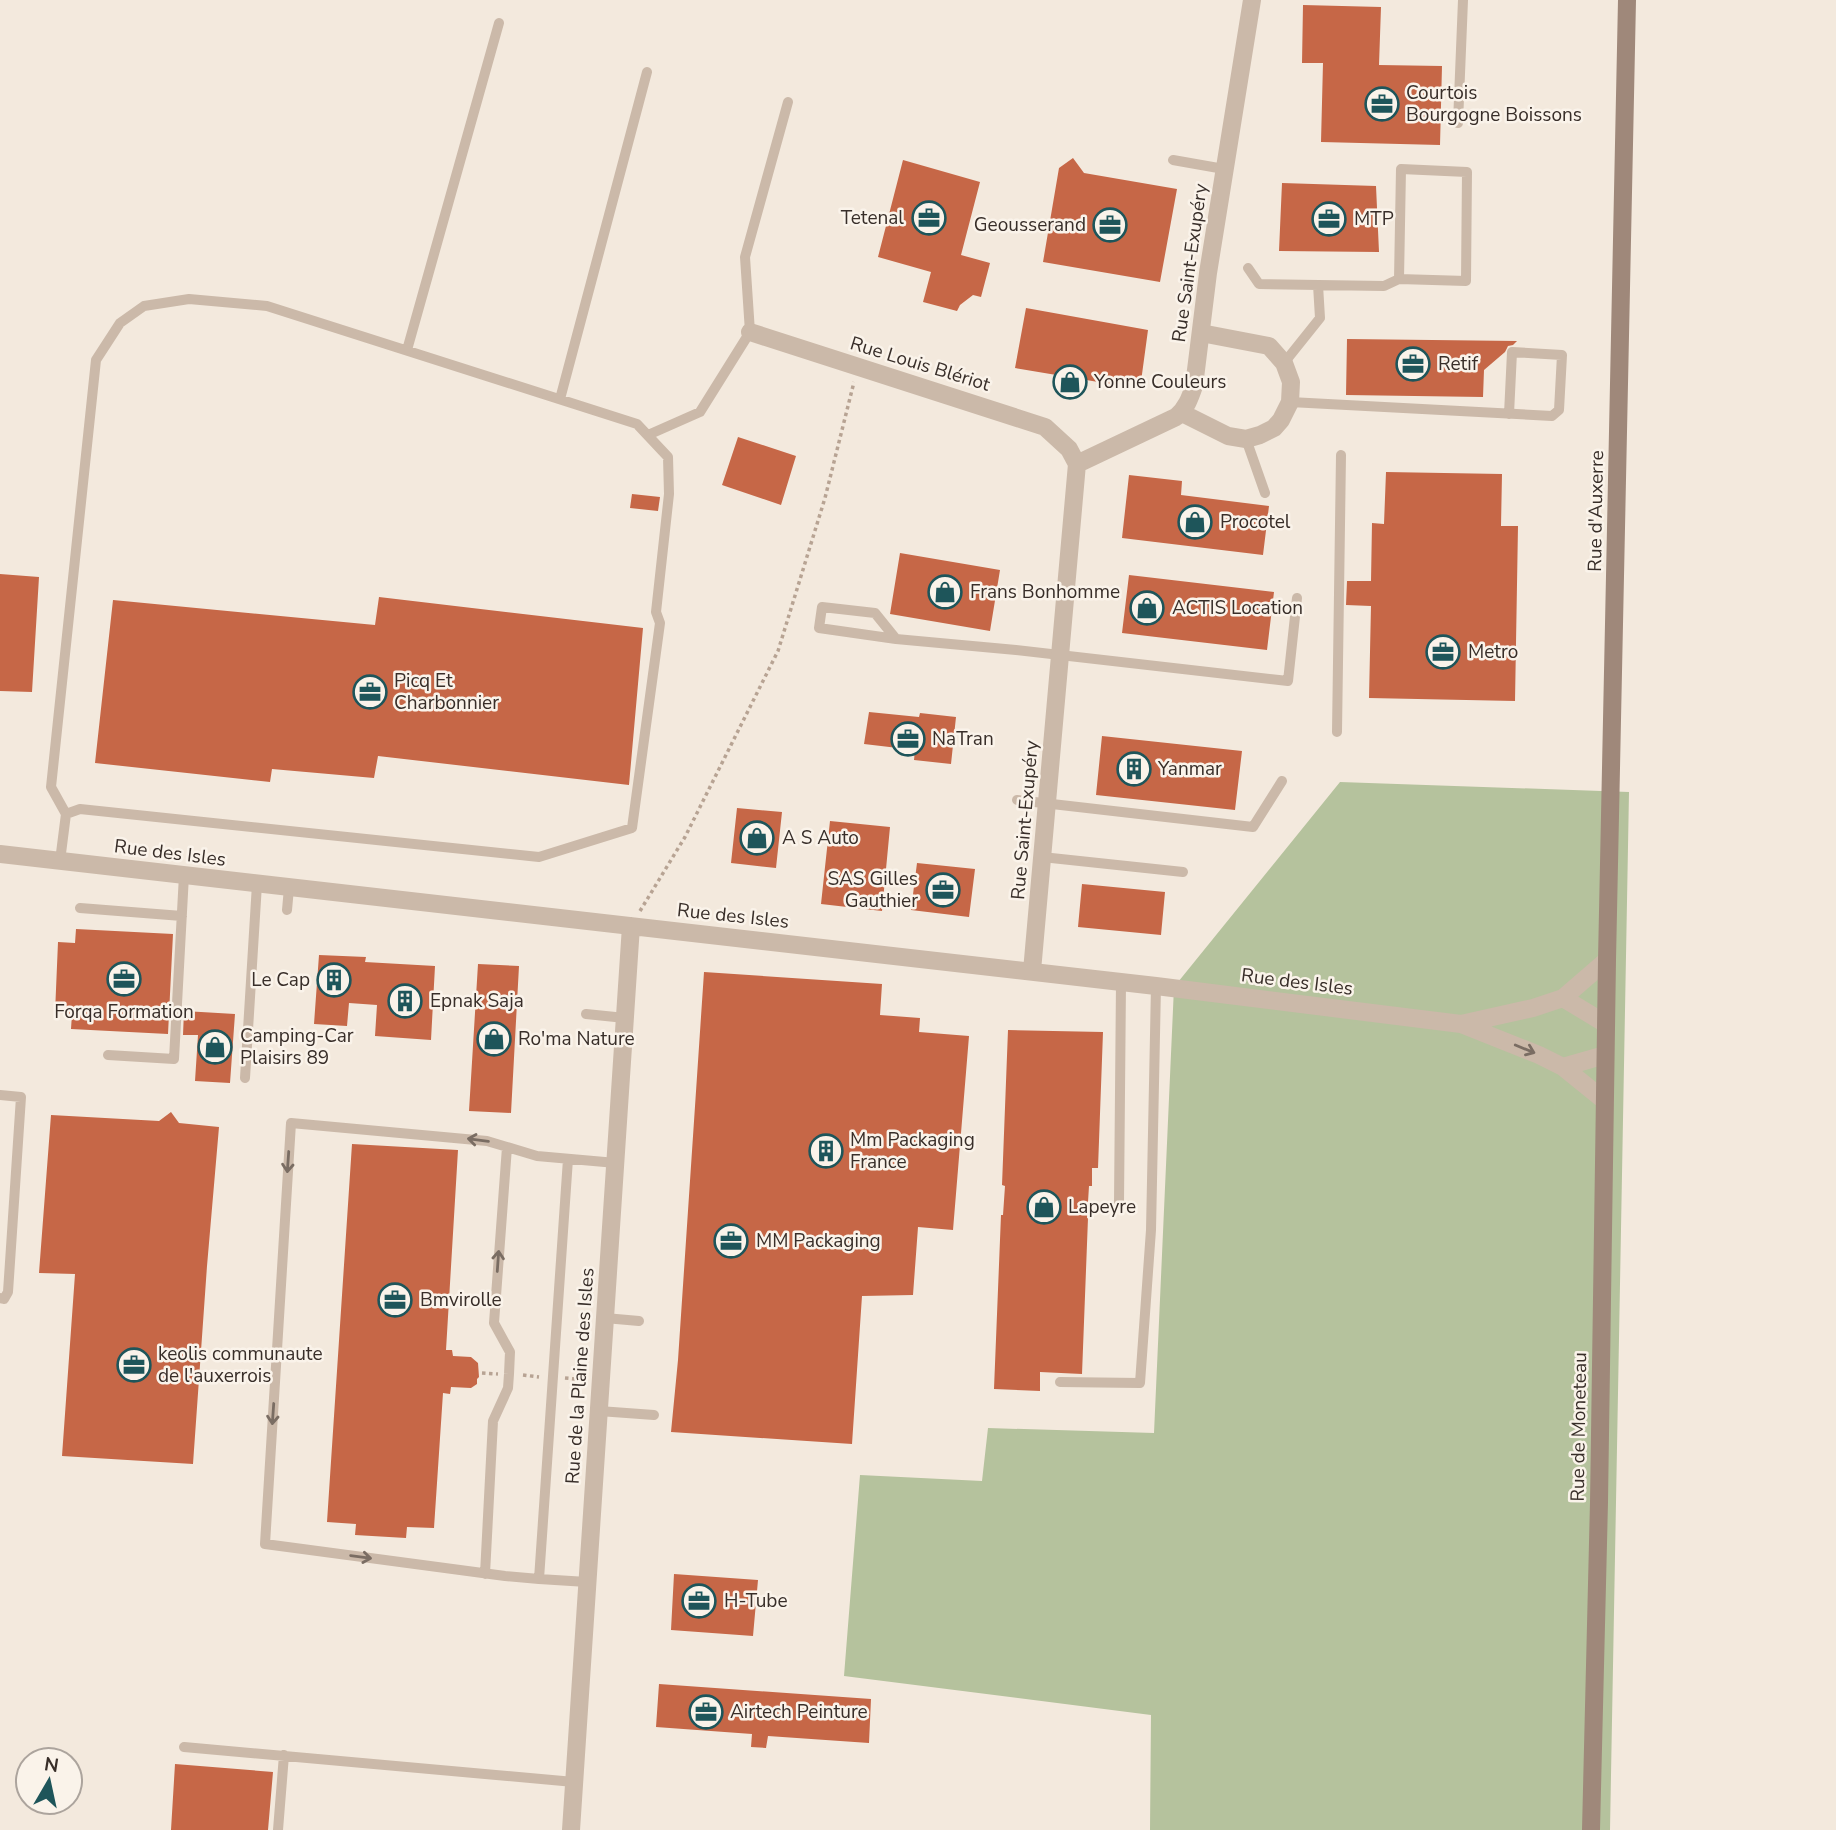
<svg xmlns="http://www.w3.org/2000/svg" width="1836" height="1830" viewBox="0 0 1836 1830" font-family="'Nunito Sans',sans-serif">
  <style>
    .green { fill: #b5c29d }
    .building { fill: #c66747 }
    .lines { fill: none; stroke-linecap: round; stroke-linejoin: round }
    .path { stroke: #b7a393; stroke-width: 3.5; stroke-dasharray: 3.5 3.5; stroke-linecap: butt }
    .service { stroke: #cbb9a9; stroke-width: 10 }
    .minor { stroke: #cbb9a9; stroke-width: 18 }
    .secondary { stroke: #9f887a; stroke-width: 18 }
    .oneway { stroke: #7a6d63 }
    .labels { text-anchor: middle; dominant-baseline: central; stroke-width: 5; stroke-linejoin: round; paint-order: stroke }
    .poi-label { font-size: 19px; fill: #382e29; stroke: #faf3ea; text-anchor: start }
    .street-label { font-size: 19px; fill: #382e29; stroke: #faf3ea }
  </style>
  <rect width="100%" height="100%" fill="#f3e9dd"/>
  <path class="green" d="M1340 782 1629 792 1610 1830H1150L1151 1715 844 1676 860 1475 982 1481 988 1428 1154 1433 1174 987Z"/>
  <path class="building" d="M1303 5 1381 7 1379 65 1442 66 1440 145 1321 142 1323 63H1302Z
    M1073 158 1084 173 1177 189 1160 282 1043 262 1059 168Z
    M903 160 980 182 961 255 990 263 981 297 973 295 960 305 957 311 923 302 931 272 878 257Z
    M1282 183 1376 186 1379 252 1279 251Z
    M1026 308 1148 330 1140 389 1015 368Z
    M1347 339 1517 341 1513 345 1508 346 1505 352 1484 370 1483 397 1346 395Z
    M738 437 796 456 781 505 722 485Z
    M1386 472 1502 474 1501 526H1518L1515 701 1369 698 1371 606 1346 605 1347 581H1371L1372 523 1384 524Z
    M1129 475 1182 481 1181 495 1269 506 1263 555 1122 538Z
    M632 494 660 497 658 511 630 508Z
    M900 553 1000 570 990 631 890 614Z
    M0 574 39 577 32 692 0 691Z
    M1129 575 1274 592 1267 650 1122 633Z
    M379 597 643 628 629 785 378 756 374 778 272 769 270 782 95 763 113 600 375 625Z
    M869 712 919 717 920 713 956 717 951 764 914 760 915 750 864 744Z
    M1102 736 1242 751 1235 810 1096 795Z
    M737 808 782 812 776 868 731 863Z
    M830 821 890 827 882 911 821 904Z
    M917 863 975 869 969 917 911 910Z
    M1082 884 1165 892 1161 935 1078 927Z
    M76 929 173 934 168 1034 71 1029 72 1014 55 1013 58 942 75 943Z
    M319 955 366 957 365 962 435 966 431 1040 375 1036 377 1005 349 1003 347 1026 314 1024Z
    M478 964 519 966 511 1113 469 1111Z
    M704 972 882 984 880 1015 920 1018 919 1032 969 1036 953 1230 918 1227 913 1295 862 1296 852 1444 671 1432 678 1360Z
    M184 1011 235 1014 230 1083 195 1081 198 1035H183Z
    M1008 1030 1103 1032 1098 1168H1092V1186H1089L1087 1218H1088L1082 1374 1040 1372V1391L994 1389 1001 1215H1003L1005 1186 1002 1185Z
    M171 1112 179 1123 219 1127 207 1266 193 1464 62 1456 75 1274 39 1273 51 1115 159 1121Z
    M352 1144 458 1150 446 1350H452L453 1356 471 1357 478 1363 479 1377 477 1379V1384L471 1388 451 1387 450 1394 443 1393 434 1528 407 1527 406 1538 355 1535 356 1524 327 1522Z
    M674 1574 758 1580 753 1636 671 1630Z
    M659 1684 871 1699 869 1743 768 1736 766 1748 751 1747 752 1734 656 1727Z
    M175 1764 273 1772 268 1830H171Z"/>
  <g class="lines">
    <path class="path" d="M640 911 685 837 778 651 825 498 854 382
      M482 1373 498 1374
      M523 1375 539 1377
      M565 1378 585 1380"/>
    <path class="service" d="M1458 123 1463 0
      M1173 160 1224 169
      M1248 268 1259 284 1384 286 1399 279 1401 169 1467 172 1466 281 1399 279
      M407 350 499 23
      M1284 363 1320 318 1318 285
      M560 399 647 72
      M1290 402 1552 416 1559 410 1562 355 1512 352 1509 414
      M648 435 700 412 750 332 745 257 788 102
      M1246 439 1265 493
      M896 639 875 613 822 607 819 628 896 639 1016 650 1288 681 1297 598
      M1337 732 1341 455
      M1017 800 1253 827 1282 781
      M1042 857 1183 872
      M60 861 66 814 51 787 96 360 120 323 144 306 189 299 267 306 637 424 668 457 669 494 656 612 660 623 632 828 539 857 80 809 66 814
      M80 908 182 916
      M287 910 289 888
      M586 1014 625 1018
      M108 1055 174 1059 184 875
      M245 1078 257 884
      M0 1095 21 1097 8 1292 4 1299 0 1298
      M568 1159 539 1579 587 1582
      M1119 1203 1121 982
      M605 1318 639 1321
      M1060 1382 1140 1383 1151 1230 1156 986
      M599 1411 654 1415
      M485 1574 493 1421 508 1388 509 1374 510 1352 494 1323 507 1147
      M539 1579 505 1576 265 1544 291 1123 487 1141 537 1156 616 1163
      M184 1747 574 1782
      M278 1830 284 1755"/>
    <path class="minor" d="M750 332 1045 427 1069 449 1077 464 1032 971
      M1182 413 1228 436 1246 439 1260 435 1274 428 1281 420 1290 402 1291 382 1284 363 1269 346 1201 333
      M1077 464 1176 417C1186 409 1190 398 1194 386L1208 273 1252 0
      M0 854 1156 986 1461 1024 1539 1055 1563 1067 1605 1101
      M1563 998 1606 1024
      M1461 1024 1533 1008 1563 998 1607 960
      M1563 1067 1605 1055
      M571 1830 631 926"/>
    <path class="secondary" d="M1591 1830 1599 1502 1607 960 1627 0"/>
  </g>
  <defs><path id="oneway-shaft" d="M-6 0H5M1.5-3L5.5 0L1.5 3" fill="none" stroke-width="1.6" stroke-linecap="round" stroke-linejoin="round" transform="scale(1.75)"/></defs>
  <g class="oneway">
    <use href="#oneway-shaft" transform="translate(1525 1049) rotate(22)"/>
    <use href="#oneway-shaft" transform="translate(478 1140) rotate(-173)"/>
    <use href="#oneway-shaft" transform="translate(288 1162) rotate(94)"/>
    <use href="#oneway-shaft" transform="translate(498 1261) rotate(-86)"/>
    <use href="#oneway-shaft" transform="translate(273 1414) rotate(94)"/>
    <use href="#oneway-shaft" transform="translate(361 1557) rotate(8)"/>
  </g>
  <defs>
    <symbol id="office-ring" viewBox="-11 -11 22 22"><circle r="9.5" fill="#faf3ea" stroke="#1e555a" stroke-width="1.5"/><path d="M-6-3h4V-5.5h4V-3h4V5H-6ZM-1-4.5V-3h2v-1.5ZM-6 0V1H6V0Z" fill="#1e555a"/></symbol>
    <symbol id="shop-ring" viewBox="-11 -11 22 22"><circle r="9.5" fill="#faf3ea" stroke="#1e555a" stroke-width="1.5"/><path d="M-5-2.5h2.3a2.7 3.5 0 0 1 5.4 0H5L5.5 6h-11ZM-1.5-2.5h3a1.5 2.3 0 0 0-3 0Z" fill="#1e555a"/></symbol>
    <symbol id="building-ring" viewBox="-11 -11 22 22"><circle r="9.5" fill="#faf3ea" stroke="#1e555a" stroke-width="1.5"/><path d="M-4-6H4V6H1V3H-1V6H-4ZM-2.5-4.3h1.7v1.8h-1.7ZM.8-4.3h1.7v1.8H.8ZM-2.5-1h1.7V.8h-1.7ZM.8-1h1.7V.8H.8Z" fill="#1e555a"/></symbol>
  </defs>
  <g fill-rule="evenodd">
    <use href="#office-ring" x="1363" y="85" width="38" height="38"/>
    <use href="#office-ring" x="910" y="199" width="38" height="38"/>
    <use href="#office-ring" x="1310" y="200" width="38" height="38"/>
    <use href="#office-ring" x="1091" y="206" width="38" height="38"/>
    <use href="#office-ring" x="1394" y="345" width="38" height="38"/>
    <use href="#shop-ring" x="1051" y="363" width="38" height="38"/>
    <use href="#shop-ring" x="1176" y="503" width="38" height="38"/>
    <use href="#shop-ring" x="926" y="573" width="38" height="38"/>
    <use href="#shop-ring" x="1128" y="589" width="38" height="38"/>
    <use href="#office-ring" x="1424" y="633" width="38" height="38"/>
    <use href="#office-ring" x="351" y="673" width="38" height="38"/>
    <use href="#office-ring" x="889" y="720" width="38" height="38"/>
    <use href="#building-ring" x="1115" y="750" width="38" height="38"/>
    <use href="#shop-ring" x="738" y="819" width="38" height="38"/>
    <use href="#office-ring" x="924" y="871" width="38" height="38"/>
    <use href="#office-ring" x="105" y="960" width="38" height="38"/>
    <use href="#building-ring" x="315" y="961" width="38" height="38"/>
    <use href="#building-ring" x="386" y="982" width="38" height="38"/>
    <use href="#shop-ring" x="475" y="1020" width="38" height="38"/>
    <use href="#shop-ring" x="196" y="1028" width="38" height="38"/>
    <use href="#building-ring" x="807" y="1132" width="38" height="38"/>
    <use href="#shop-ring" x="1025" y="1188" width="38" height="38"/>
    <use href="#office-ring" x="712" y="1222" width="38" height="38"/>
    <use href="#office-ring" x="376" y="1281" width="38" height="38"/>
    <use href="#office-ring" x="115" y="1346" width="38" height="38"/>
    <use href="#office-ring" x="680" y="1582" width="38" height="38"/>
    <use href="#office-ring" x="687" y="1693" width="38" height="38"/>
  </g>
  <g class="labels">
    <g class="poi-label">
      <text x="1406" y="93">Courtois<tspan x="1406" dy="22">Bourgogne Boissons</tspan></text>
      <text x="904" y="218" text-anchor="end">Tetenal</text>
      <text x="1354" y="219">MTP</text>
      <text x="1086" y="225" text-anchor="end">Geousserand</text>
      <text x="1438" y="364">Retif</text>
      <text x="1094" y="382">Yonne Couleurs</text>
      <text x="1220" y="522">Procotel</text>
      <text x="970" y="592">Frans Bonhomme</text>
      <text x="1172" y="608">ACTIS Location</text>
      <text x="1468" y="652">Metro</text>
      <text x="394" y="681">Picq Et<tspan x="394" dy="22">Charbonnier</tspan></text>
      <text x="932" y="739">NaTran</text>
      <text x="1158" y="769">Yanmar</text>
      <text x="782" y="838">A S Auto</text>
      <text x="918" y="879" text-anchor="end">SAS Gilles<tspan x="918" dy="22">Gauthier</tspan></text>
      <text x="310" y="980" text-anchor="end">Le Cap</text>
      <text x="430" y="1001">Epnak Saja</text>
      <text x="124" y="1012" text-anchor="middle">Forqa Formation</text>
      <text x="240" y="1036">Camping-Car<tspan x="240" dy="22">Plaisirs 89</tspan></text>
      <text x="518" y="1039">Ro'ma Nature</text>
      <text x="850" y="1140">Mm Packaging<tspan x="850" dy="22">France</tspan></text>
      <text x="1068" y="1207">Lapeyre</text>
      <text x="756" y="1241">MM Packaging</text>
      <text x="420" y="1300">Bmvirolle</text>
      <text x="158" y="1354">keolis communaute<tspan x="158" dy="22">de l'auxerrois</tspan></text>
      <text x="724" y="1601">H-Tube</text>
      <text x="730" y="1712">Airtech Peinture</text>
    </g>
    <g class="street-label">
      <text transform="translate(1190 263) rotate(-82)">Rue Saint-Exupéry</text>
      <text transform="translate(920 364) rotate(17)">Rue Louis Blériot</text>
      <text transform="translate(1596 511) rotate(-89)">Rue d'Auxerre</text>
      <text transform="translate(1025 820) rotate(-85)">Rue Saint-Exupéry</text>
      <text transform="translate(170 853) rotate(7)">Rue des Isles</text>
      <text transform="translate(733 916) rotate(6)">Rue des Isles</text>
      <text transform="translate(1297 982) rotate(7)">Rue des Isles</text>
      <text transform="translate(580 1376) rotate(-86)">Rue de la Plaine des Isles</text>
      <text transform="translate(1579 1427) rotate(-89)">Rue de Moneteau</text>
    </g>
  </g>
  <g transform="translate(49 1781) rotate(9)"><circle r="33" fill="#faf3ea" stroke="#aca49d" stroke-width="2"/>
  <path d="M0-5L12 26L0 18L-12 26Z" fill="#1e555a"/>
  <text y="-10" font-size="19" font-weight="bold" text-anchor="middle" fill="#382e29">N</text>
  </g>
</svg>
